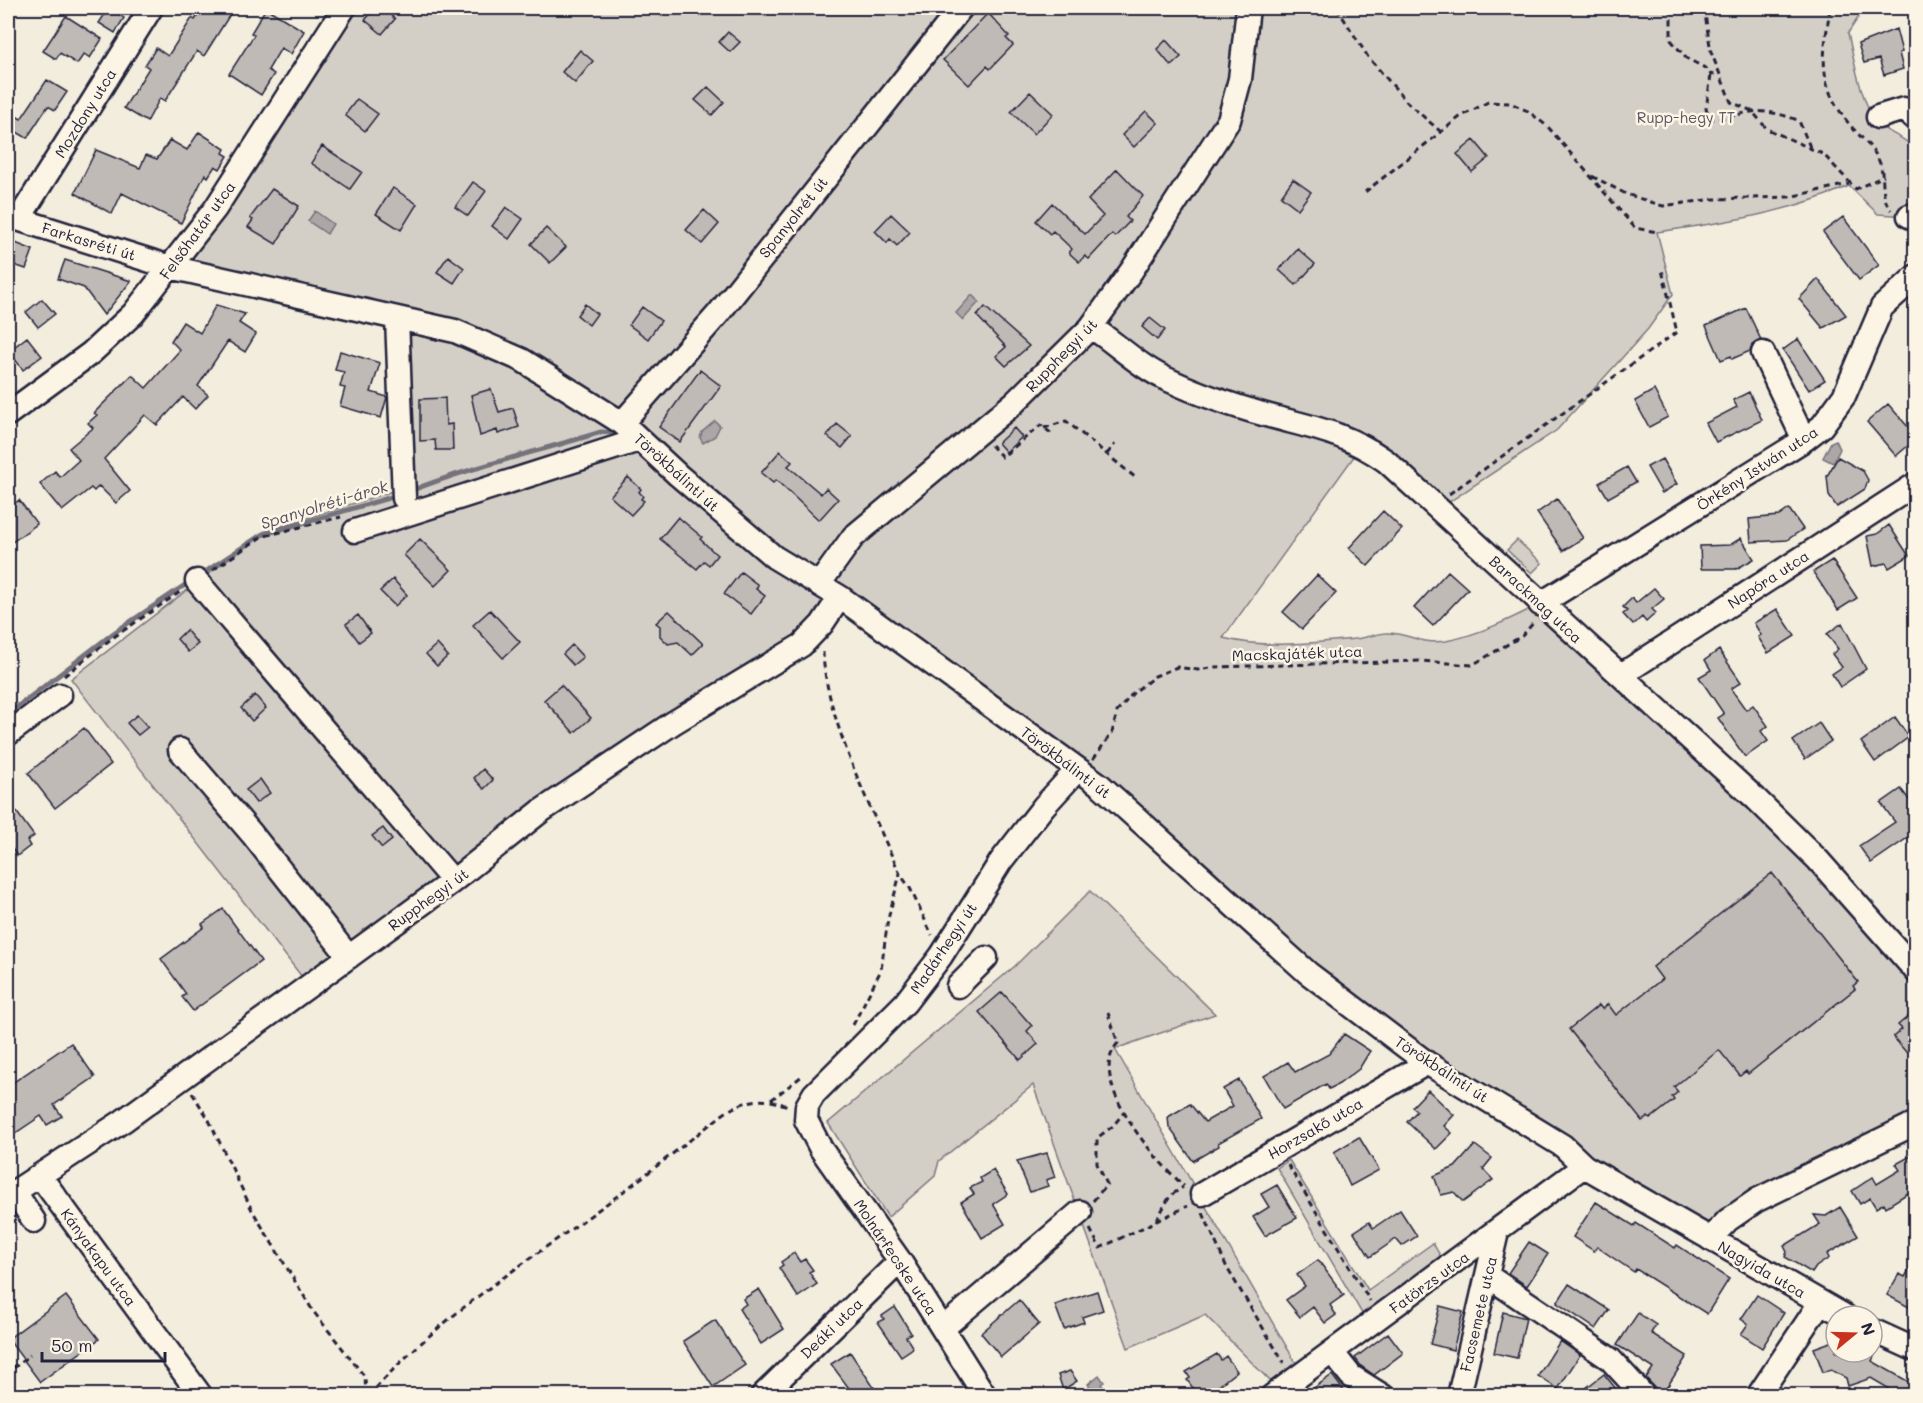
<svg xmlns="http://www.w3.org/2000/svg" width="1923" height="1403" viewBox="0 0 1923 1403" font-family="Mali,sans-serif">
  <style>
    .green { fill: #d4cfc6; stroke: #7b7880; stroke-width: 1.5 }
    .water { fill: #aca7a6; stroke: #75727b; stroke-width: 1.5 }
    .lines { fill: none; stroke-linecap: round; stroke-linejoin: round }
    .stream { stroke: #75727b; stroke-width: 5 }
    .building { fill: #bfbab6; stroke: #22223b; stroke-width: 1.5 }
    .minor-casing { stroke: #22223b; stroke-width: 27 }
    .path { stroke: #22223b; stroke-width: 3; stroke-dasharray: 6 4.5; stroke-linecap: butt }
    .minor { stroke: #fcf5e5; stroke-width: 22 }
    .labels { text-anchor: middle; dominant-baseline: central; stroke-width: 5; stroke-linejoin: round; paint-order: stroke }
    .street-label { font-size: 15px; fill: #22223b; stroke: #fcf5e5 }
    .park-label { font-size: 15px; fill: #575665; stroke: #fcf5e5 }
    .water-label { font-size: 16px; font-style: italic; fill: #525160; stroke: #fcf5e5 }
  </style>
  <rect width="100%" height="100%" fill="#f3edde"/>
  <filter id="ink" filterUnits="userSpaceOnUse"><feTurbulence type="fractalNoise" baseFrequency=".0167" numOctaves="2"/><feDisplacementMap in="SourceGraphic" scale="12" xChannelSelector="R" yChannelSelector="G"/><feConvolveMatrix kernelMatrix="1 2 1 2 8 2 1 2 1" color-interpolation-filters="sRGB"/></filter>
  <g filter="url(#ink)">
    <path class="green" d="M344 8H1859L1860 15 1848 33C1854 61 1859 91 1873 118 1880 130 1900 135 1911 145 1922 155 1915 203 1909 216L1878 214 1849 186C1788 213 1722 223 1657 232L1673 294 1648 329 1557 430 1437 510 1360 448 1223 638C1265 649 1312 643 1355 639 1366 638 1377 633 1387 633 1409 633 1421 645 1446 641 1478 635 1511 619 1540 604L1621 675 1915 971V1123L1710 1239 1427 1063 1100 785 840 597 822 624 309 986 71 679 263 532 399 489 395 327 170 267Z
      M1517 540 1542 563 1532 573 1507 550Z
      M1090 891 1215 1014 1115 1049 1297 1365 1272 1383 1205 1315 1128 1348 1033 1085 939 1161 935 1176 888 1217 828 1123 1015 966Z
      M1289 1160 1368 1290 1433 1243 1443 1261 1364 1317 1277 1168Z"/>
    <path class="water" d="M315 211 333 224 327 234 308 221Z
      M972 295 979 302 963 320 956 313Z
      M715 421 720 426 715 436 703 443 700 438 702 432Z
      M1836 440 1840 449 1833 463 1823 458 1831 442Z
      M1099 1375 1104 1382 1101 1384 1109 1395H1096L1088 1384Z"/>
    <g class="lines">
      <path class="stream" d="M408 492C470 467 537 452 601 432L620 433
        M199 576 261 535 399 495
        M8 714 115 632 191 581"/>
    </g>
    <path class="building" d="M109 8 124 18 115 33 99 23Z
      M203 8H234L204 56 197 51 165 101 160 98 147 122 124 108 149 68 145 65 156 48 168 56 192 18 195 20Z
      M266 8 304 31 291 54 281 48 268 70 274 74 261 95 229 74 254 35 251 33Z
      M376 8H383L395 19 382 34 365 20Z
      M988 13 1009 36 1006 38 1013 45 990 69 987 66 969 85 943 60Z
      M66 16 102 39 90 58 84 54 77 64 60 53 56 59 43 51Z
      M1896 29 1902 52 1899 53 1903 69 1884 75 1879 59 1864 63 1858 44Z
      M728 32 740 42 730 52 719 42Z
      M1166 40 1181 57 1171 66 1157 49Z
      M580 50 593 61 575 83 562 72Z
      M47 80 67 92 55 110 48 106 27 138 8 127V111L21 119Z
      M708 87 724 102 712 115 695 100Z
      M1030 92 1053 114 1034 134 1011 112Z
      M357 99 378 114 365 131 345 115Z
      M1146 111 1158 123 1134 147 1122 135Z
      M199 132 225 149 223 153 228 156 220 169 215 166 208 177 205 174 181 223 122 193 112 214 75 193 96 150 140 168 146 155 157 159 170 140 187 150Z
      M1474 140 1489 158 1472 172 1457 154Z
      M322 146 362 172 350 189 311 163Z
      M1117 169 1143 196 1126 217 1130 221 1115 237 1112 234 1089 259 1085 256 1079 262 1069 253 1072 249 1053 231 1050 234 1036 221 1052 203 1085 234 1103 216 1088 200Z
      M1293 179 1311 192 1298 209 1281 196Z
      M473 182 486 191 468 216 455 207Z
      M393 188 417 204 401 230 376 214Z
      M272 189 299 206 276 244 248 227 253 220 250 218Z
      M506 207 523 219 509 239 492 226Z
      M704 210 719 224 702 244 686 230Z
      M891 214 910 232 897 246 890 239 887 243 875 231Z
      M1843 217 1879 265 1859 280 1823 232Z
      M546 228 566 247 550 263 531 244Z
      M8 240 33 250 26 269 8 263Z
      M1298 249 1315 264 1296 285 1279 270Z
      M448 256 464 268 454 283 437 272Z
      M65 260 131 281 104 315 84 288 58 279Z
      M1818 279 1846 315 1823 328 1799 299Z
      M42 299 55 314 38 327 26 312Z
      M585 304 597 314 589 325 577 315Z
      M216 305 245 314 239 323 256 334 245 352 228 341 198 386 208 395 195 409 183 397 157 425 145 415 104 459 130 491 116 503 99 486 94 491 91 488 62 511 40 484 55 471 60 477 79 460 69 448 93 428 88 423 97 415 94 413 132 375 146 388 180 350 171 341 183 322 200 333Z
      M642 307 661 321 648 339 629 325Z
      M985 307 1029 346 1006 366 996 356 1006 347 977 316Z
      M1746 308 1761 340 1752 345 1750 351 1732 359 1731 356 1721 360 1706 326Z
      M1150 318 1165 330 1157 340 1142 327Z
      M27 337 42 356 23 370 9 351Z
      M1798 339 1825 380 1809 390 1783 350Z
      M340 351 380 363 371 392 387 397 381 418 340 406 345 388 340 387 344 372 335 370Z
      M700 370 721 386 680 442 659 427Z
      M491 389 499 412 513 408 519 427 498 434 497 430 480 436 471 395Z
      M1654 390 1668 417 1649 427 1635 401Z
      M1749 392 1762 420 1716 442 1706 423 1737 407 1733 400Z
      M445 398 446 425 452 424 453 450H436L435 440 420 441V399Z
      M1888 404 1916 436V439L1896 456 1867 422Z
      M837 424 852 436 842 448 827 436Z
      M1014 428 1022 437 1006 452 998 443Z
      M780 451 792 462 788 466 821 494 826 488 838 499 819 520 776 480 773 483 761 473Z
      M1838 457 1863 471 1868 480 1865 489 1837 507 1829 496 1827 476Z
      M1662 459 1677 484 1662 493 1647 467Z
      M1627 467 1636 482 1608 498 1599 483Z
      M628 477 641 489 639 492 643 496 641 499 644 501 631 515 610 496Z
      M1557 499 1583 538 1563 551 1537 513Z
      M19 500 37 524 8 545V509Z
      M1789 509 1803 529 1787 540 1751 542 1749 519 1779 516Z
      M1383 511 1402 529 1368 566 1349 548Z
      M678 517 702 537 700 539 717 555 709 565 704 561 697 569 660 539Z
      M1889 525 1909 556 1889 568 1886 563 1873 566 1867 536 1877 534Z
      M1741 538 1754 559 1736 569H1701L1700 546 1730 545Z
      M420 539 451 570 435 586 404 555Z
      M1832 560 1857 598 1838 610 1813 572Z
      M1448 571 1468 589 1433 626 1414 608Z
      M741 572 758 585 756 589 765 596 751 614 724 594Z
      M1317 575 1336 593 1302 629 1283 612Z
      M393 579 407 595 395 606 380 591Z
      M1654 588 1664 599 1652 609 1656 613 1646 622 1642 617 1633 625 1623 614 1627 611 1623 607 1632 598 1636 603Z
      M1777 609 1795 636 1768 653 1758 637 1761 635 1754 623Z
      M490 610 520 642 503 658 473 625Z
      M669 611 703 644 692 655 678 642 668 644 660 636V626L656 623Z
      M358 615 371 633 359 642 346 624Z
      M1842 623 1866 669 1840 687 1832 674 1842 667 1832 654 1838 649 1827 634Z
      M186 630 198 644 188 652 177 639Z
      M437 644 448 656 437 666 426 654Z
      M572 645 583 657 573 665 563 654Z
      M1719 650 1741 682 1731 689 1746 710 1753 705 1768 726 1761 731 1768 741 1745 757 1718 718 1724 714 1699 677 1711 670 1705 660Z
      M561 685 591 718 574 733 544 700Z
      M255 695 266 708 252 721 241 708Z
      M137 715 148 727 138 735 127 723Z
      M1895 717 1909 737 1875 762 1861 742Z
      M1819 723 1831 741 1805 759 1793 741Z
      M84 728 111 764 55 808 28 773Z
      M483 769 493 780 484 789 474 778Z
      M260 779 270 793 256 803 246 790Z
      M1901 789 1916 809V817L1909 822 1916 832 1871 863 1859 846 1895 822 1881 803Z
      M8 800 34 836 27 841 30 846 17 856 8 843Z
      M383 828 392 840 382 848 372 836Z
      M1772 873 1858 982 1853 986 1855 989 1748 1074 1746 1071 1740 1076 1719 1050 1674 1087 1678 1092 1672 1097 1674 1100 1650 1119 1648 1117 1642 1121 1569 1029 1599 1005 1602 1009 1608 1004 1616 1015 1662 979 1653 967Z
      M223 909 261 961 193 1011 182 997 186 994 161 959 204 927 202 924Z
      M1002 992 1032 1026 1027 1031 1038 1044 1020 1060 979 1012Z
      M1916 1010V1047L1914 1045 1906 1052 1893 1037 1902 1029 1898 1025Z
      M1344 1034 1370 1051 1359 1069 1339 1084 1329 1089 1326 1084 1283 1109 1264 1076 1288 1062 1295 1072 1329 1054Z
      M71 1043 95 1077 54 1105 62 1116 47 1125 41 1116 8 1138V1086Z
      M1239 1080 1261 1119 1218 1143 1219 1146 1193 1161 1169 1127 1168 1117 1190 1104 1205 1122 1233 1106 1223 1089Z
      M1428 1090 1454 1115 1444 1126 1452 1133 1436 1149 1407 1122 1417 1111 1412 1107Z
      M1359 1137 1379 1170 1350 1186 1334 1152Z
      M1475 1145 1492 1158 1483 1169 1493 1180 1463 1202 1454 1192 1441 1195 1434 1176 1455 1167Z
      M1047 1153 1055 1177 1046 1180 1048 1186 1030 1192 1017 1161Z
      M1916 1153V1188L1886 1207 1884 1203 1876 1208 1870 1198 1860 1204 1852 1191 1873 1177 1877 1184 1900 1170 1896 1164Z
      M993 1170 1008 1194 993 1204 1005 1224 982 1238 961 1202 974 1194 970 1188 982 1182 980 1178Z
      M1277 1185 1297 1218 1265 1236 1253 1217 1269 1207 1261 1194Z
      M1596 1202 1634 1226 1636 1223 1675 1248 1677 1245 1729 1279 1707 1314 1636 1269 1634 1272 1597 1247 1594 1251 1573 1237Z
      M1840 1207 1858 1236 1827 1254 1829 1258 1816 1267 1812 1273 1785 1257 1787 1252 1784 1246 1820 1224 1814 1215 1826 1216Z
      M1400 1210 1417 1236 1402 1246 1396 1239 1370 1257 1354 1232 1369 1222 1373 1228Z
      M1529 1242 1548 1254 1527 1286 1508 1273Z
      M794 1253 800 1262 805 1259 813 1270 809 1272 817 1284 798 1297 779 1268 783 1265 781 1262Z
      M1916 1258V1311L1887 1295 1899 1274 1905 1277Z
      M1318 1260 1344 1295 1330 1305 1336 1315 1325 1323 1313 1307 1300 1317 1286 1300 1305 1286 1297 1275Z
      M1569 1284 1609 1310 1596 1329 1557 1303Z
      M759 1289 784 1329 761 1344 739 1309 746 1304 743 1299Z
      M1097 1291 1103 1310 1082 1317 1084 1322 1064 1329 1055 1305Z
      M1757 1295 1784 1313 1762 1348 1741 1334 1748 1324 1741 1319Z
      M66 1296 99 1339 40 1382 8 1339Z
      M1019 1300 1039 1324 1001 1357 981 1333Z
      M1440 1306 1463 1312 1453 1350 1430 1344Z
      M895 1307 911 1333 906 1337 913 1348 901 1356 878 1322 884 1319 882 1316Z
      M1503 1312 1526 1318 1517 1358 1494 1353Z
      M1638 1313 1656 1325 1651 1333 1687 1356 1662 1395 1646 1378 1653 1368 1617 1345Z
      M715 1320 745 1365 713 1387 683 1341Z
      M1388 1333 1403 1353 1374 1375 1361 1366 1355 1358Z
      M1836 1340V1352H1876L1872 1361 1916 1386V1395H1884L1888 1388 1871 1378 1848 1386 1846 1378 1831 1370 1823 1372 1814 1348Z
      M1560 1341 1580 1355 1558 1389 1538 1376Z
      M850 1352 879 1395H854L831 1364Z
      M1217 1354 1221 1360 1226 1356 1237 1371 1207 1395 1204 1391 1198 1395 1187 1380 1190 1378 1186 1372Z
      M1070 1371 1077 1381 1063 1390 1058 1375Z
      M1604 1374 1621 1395H1577Z
      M1332 1375 1347 1395H1304Z"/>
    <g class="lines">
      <defs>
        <path id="minor" d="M1878 117 1904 109 1916 119
          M8 216 170 267 455 331 522 360 622 423 678 475 774 557 840 597 1100 785 1308 973 1427 1063 1563 1146 1584 1166 1845 1316
          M1909 216 1916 219
          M19 219 151 8
          M397 318 404 498
          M1091 327C1119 345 1140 368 1171 381 1201 395 1234 406 1266 415 1313 428 1345 432 1386 461L1756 799 1818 860 1916 971
          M1763 353 1804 440
          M8 414 91 353 133 314 215 209 344 8
          M622 423 718 314 961 8
          M355 531 639 440
          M197 581 453 881
          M820 583 853 537 1014 403 1091 327 1132 270 1229 120 1240 79 1248 8
          M1540 604 1804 440 1822 426 1844 396 1882 307 1916 276
          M1621 675 1916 484
          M8 734 60 695
          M180 750 252 834 349 957
          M958 986 986 958
          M40 1176 201 1396
          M15 1192 34 1221
          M1202 1194 1427 1063
          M8 1196 123 1121 453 881 541 811 673 723 802 645 822 624 840 597
          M1710 1239 1728 1220 1757 1200 1916 1123
          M1488 1276 1610 1359 1644 1396
          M943 1328 1080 1212
          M1872 1330 1916 1350
          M1332 1352 1351 1376 1383 1396
          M762 1396 900 1261
          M985 1396 900 1261 821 1149 806 1120 807 1106 814 1094 905 1003 941 956 1001 861 1044 806 1077 770
          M1272 1396 1584 1166
          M1459 1396 1497 1232
          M1758 1396 1820 1303"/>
      </defs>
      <use href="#minor" class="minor-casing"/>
      <path class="path" d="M1337 8 1368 57 1408 103 1441 132
        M1671 8V40L1686 58 1707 69 1711 75 1719 73
        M1704 8 1711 52 1731 102 1752 111 1767 129 1823 154 1856 189 1884 176
        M1830 8C1823 58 1816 83 1850 125 1860 137 1873 147 1879 161 1886 177 1879 196 1891 210
        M1711 75 1706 109 1712 119C1726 119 1737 114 1751 112 1764 110 1787 115 1799 121L1810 147
        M1592 176 1626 194 1663 206 1714 199 1789 197 1849 184
        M1365 192 1460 117 1488 102 1510 103 1528 111 1548 127 1635 228 1657 232
        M1044 428 1066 421 1136 478
        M991 445 1002 457 1041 425 1052 434
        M1107 454 1115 444
        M1449 494 1677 332 1662 270
        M213 570 261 537 341 517
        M823 652C825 717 873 813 900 874L910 888 932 935
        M64 676 111 639 183 590
        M1093 759 1112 733 1117 712 1133 693 1155 676 1177 667 1198 670 1215 667 1422 661 1472 665 1522 636 1535 621
        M1108 1013 1118 1043C1084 1080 1157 1162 1184 1186
        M853 1025 881 970 888 919 900 874
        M192 1093 208 1118 252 1210 313 1311 365 1377 366 1396
        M771 1100 802 1076
        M1288 1165 1370 1301
        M1093 1201 1107 1184 1097 1164V1138L1113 1126 1125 1111
        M1203 1213 1227 1268 1284 1363
        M1156 1221 1170 1196 1183 1187
        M1090 1229 1100 1248 1188 1206
        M8 1356 15 1367 30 1355
        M369 1396C430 1325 509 1274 584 1220 631 1187 676 1151 722 1115 745 1099 761 1096 788 1106"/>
      <use href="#minor" class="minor"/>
    </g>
  </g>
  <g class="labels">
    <g class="street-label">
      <text transform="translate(85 113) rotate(-58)">Mozdony utca</text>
      <text transform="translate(793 217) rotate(-51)">Spanyolrét út</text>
      <text transform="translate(197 230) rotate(-54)">Felsőhatár utca</text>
      <text transform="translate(89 241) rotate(17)">Farkasréti út</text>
      <text transform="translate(1061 355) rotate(-46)">Rupphegyi út</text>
      <text transform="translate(1757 468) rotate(-33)">Örkény István utca</text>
      <text transform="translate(677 472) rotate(42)">Törökbálinti út</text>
      <text transform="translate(1768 579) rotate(-33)">Napóra utca</text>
      <text transform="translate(1536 599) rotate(43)">Barackmag utca</text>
      <text transform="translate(1297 653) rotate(-2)">Macskajáték utca</text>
      <text transform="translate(1066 762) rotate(37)">Törökbálinti út</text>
      <text transform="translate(428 899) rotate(-36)">Rupphegyi út</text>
      <text transform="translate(943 948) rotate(-56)">Madárhegyi út</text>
      <text transform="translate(1442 1069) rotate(33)">Törökbálinti út</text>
      <text transform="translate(1315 1128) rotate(-30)">Horzsakő utca</text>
      <text transform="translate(99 1257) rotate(54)">Kányakapu utca</text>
      <text transform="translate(896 1257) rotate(56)">Molnárfecske utca</text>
      <text transform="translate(1762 1269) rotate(30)">Nagyida utca</text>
      <text transform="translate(1429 1282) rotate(-36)">Fatörzs utca</text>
      <text transform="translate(1478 1314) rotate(-77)">Facsemete utca</text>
      <text transform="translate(831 1328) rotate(-44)">Deáki utca</text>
    </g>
    <g class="park-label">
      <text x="1686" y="117">Rupp-hegy TT</text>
    </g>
    <g class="water-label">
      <text transform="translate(324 504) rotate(-17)">Spanyolréti-árok</text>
    </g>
  </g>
  <rect width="1923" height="1403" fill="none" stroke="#fcf5e5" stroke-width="30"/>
  <rect x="15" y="15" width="1893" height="1373" fill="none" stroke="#22223b" stroke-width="2" filter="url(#ink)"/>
  <g transform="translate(1854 1334) rotate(71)"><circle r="28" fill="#fcf5e5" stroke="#a5a1a1" stroke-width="1.5"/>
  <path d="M0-4.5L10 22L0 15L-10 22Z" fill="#c8321e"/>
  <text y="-9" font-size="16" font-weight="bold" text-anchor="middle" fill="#22223b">N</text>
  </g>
  <path d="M42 1352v9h123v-9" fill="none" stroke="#22223b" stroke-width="3"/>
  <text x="51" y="1352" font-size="18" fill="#22223b" stroke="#fcf5e5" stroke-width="4.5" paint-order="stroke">50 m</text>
</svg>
